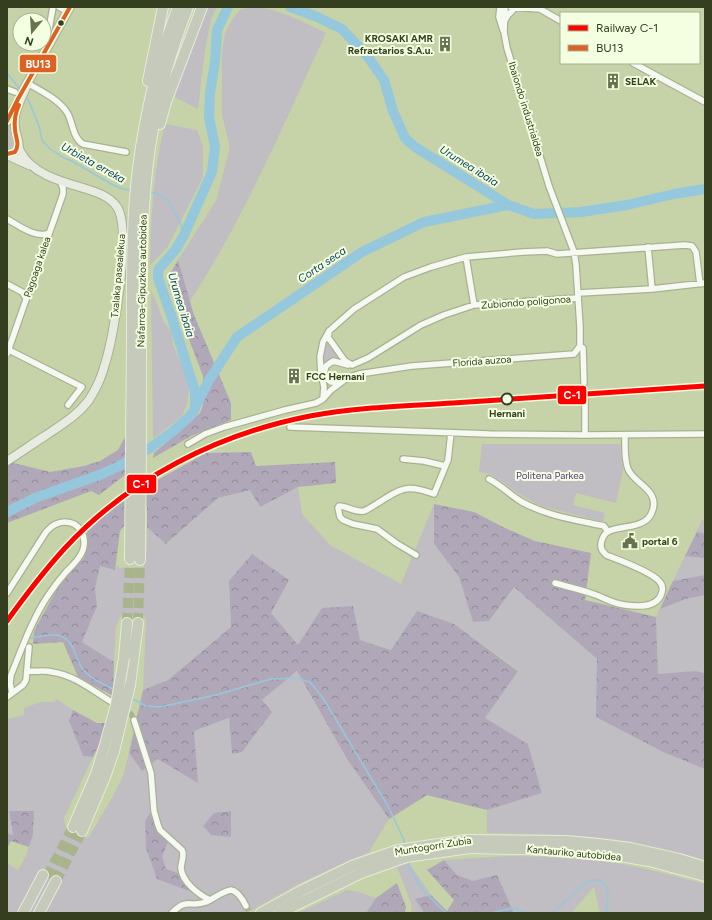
<svg xmlns="http://www.w3.org/2000/svg" width="712" height="920" viewBox="0 0 712 920" font-family="Figtree,sans-serif">
  <style>
    .green { fill: #c0bdc3 }
    .forest { fill: url(#forest-crowns) }
    .lines { fill: none; stroke-linecap: round; stroke-linejoin: round }
    .stream { stroke: #95c8dd; stroke-width: 1.5 }
    .river { stroke: #95c8dd; stroke-width: 10 }
    .street-tunnel { stroke: #a9b48d; stroke-width: 5.5; stroke-dasharray: 5.5 3; stroke-linecap: butt }
    .highway-tunnel { stroke: #a9b48d; stroke-width: 10; stroke-dasharray: 10 5; stroke-linecap: butt }
    .street-casing { stroke: #a8b291; stroke-width: 8 }
    .secondary-casing { stroke: #a8b291; stroke-width: 10 }
    .highway-casing { stroke: #e5ebd8; stroke-width: 12 }
    .street { stroke: #f6f8f2; stroke-width: 5.5 }
    .secondary { stroke: #e8ebe1; stroke-width: 8 }
    .highway { stroke: #c5caba; stroke-width: 10 }
    .highway-bridge-casing { stroke: #e5ebd8; stroke-width: 12; stroke-linecap: butt }
    .highway-bridge { stroke: #c5caba; stroke-width: 10 }
    .bus-1-casing { stroke: #f4fee0; stroke-width: 7 }
    .bus-1 { stroke: #df6122; stroke-width: 4 }
    .rail-1-casing { stroke: #f4fee0; stroke-width: 8 }
    .rail-1 { stroke: #f00; stroke-width: 5 }
    .bus-dot { fill: #353e1f; stroke: #f4fee0; stroke-width: 1.5 }
    .stop-dot { fill: #f4fee0; stroke: #353e1f; stroke-width: 2 }
    .labels { text-anchor: middle; dominant-baseline: central; stroke-width: 4; stroke-linejoin: round; paint-order: stroke }
    .poi-label { font-size: 10px; font-weight: bold; fill: #353e1f; stroke: #f4fee0; text-anchor: start }
    .street-label { font-size: 10px; fill: #353e1f; stroke: #f4fee0 }
    .stop-label { font-size: 10px; font-weight: bold; fill: #353e1f; stroke: #f4fee0 }
    .park-label { font-size: 10px; fill: #5b3987; stroke: #f4fee0 }
    .water-label { font-size: 11px; font-style: italic; fill: #043b5b; stroke: #f4fee0 }
    .line-badge { stroke: #f4fee0; stroke-width: 1.5 }
    .badge-label { font-size: 11px; text-anchor: middle; font-weight: bold; fill: #fff }
  </style>
  <defs>
    <pattern id="forest-crowns" width="20" height="18" patternUnits="userSpaceOnUse"><rect width="20" height="18" fill="#b0a8b8"/><path d="M2 6a3 3 0 1 1 6 0M12 15a3 3 0 1 1 6 0" fill="none" stroke="#908a95"/></pattern>
  </defs>
  <rect width="100%" height="100%" fill="#c6d2a8"/>
  <path class="green" d="M206 7H217C206 20 201 88 198 109L173 96Z
    M251 7C277 7 302 22 326 33 284 123 245 217 190 301L178 260 216 201 230 147 222 115V52L225 33 232 20 240 10Z
    M9 122 11 135 14 147 11 151H7V127Z
    M165 124 197 130 203 146V177L167 248 150 265C151 217 153 171 165 124Z
    M151 290 164 322 172 333 173 345 186 374 189 390 187 404 182 416 153 439Z
    M327 343 330 344 340 359H329L322 367V362L326 345Z
    M482 444H620L623 470 616 503 576 493 573 505 605 513 603 522 541 506 521 495 491 474 479 472Z
    M298 487 302 514 330 545 401 584 434 504V544L459 577 473 622 489 621 514 587 597 659V717L663 752 705 769V860C674 851 644 843 612 839 571 834 529 834 487 833V810L542 793 528 744 484 718 518 670 454 624 417 612 391 650 360 640 298 645 271 613 229 581 231 627 168 680 143 690 146 621 143 613 122 614 116 626 114 662 81 642 97 606 95 589 100 565 115 570 117 565 120 568 144 567 147 548V527L167 544 217 498 250 490 260 506Z
    M702 520 705 521V673L696 671 658 675 656 617Z
    M297 671 347 759 389 819 369 852 302 882 247 913H7V863L18 870 26 856 33 835 34 811H9L13 835 7 833V719L24 715V708L41 702H55L56 699 73 710 69 721 83 756 93 757 64 818C64 832 73 833 84 838L89 837 112 798 123 776 129 753 142 771 194 731 229 718 232 753 242 752 262 700Z
    M512 856C549 857 586 858 622 864 650 869 678 877 705 884V913H600L594 887 571 913H512L513 911 473 881 457 875 444 860Z
    M409 863 431 895 416 899 424 913H412L411 903 397 867Z
    M347 890 359 892 376 898 366 913H298Z"/>
  <path class="forest" d="M178 260 194 315 231 403V420L191 436 153 458 154 453 200 413 203 405V376L168 284 170 274Z
    M125 437V475L99 495 91 491 7 523V464L10 462 50 472 84 466 100 461 118 450Z
    M251 452 256 466 335 462 336 483 298 487 260 507 250 490 218 498 166 544 147 527V506L123 527 120 531 115 570 100 566 95 589 97 606 82 642 114 662 113 696 78 677 63 642 33 644 34 631 58 587 84 558 88 543 87 532 111 509 154 482 206 453Z
    M434 504 474 512 503 527 535 541 591 553 585 600 656 617 658 674 696 671 705 673V769L663 752 596 717 597 659 514 587 489 621 473 622 459 577 434 544Z
    M697 532 705 534V558L685 556Z
    M252 554 289 580 271 613 298 645 322 608 353 606 360 640 391 650 417 611 454 624 518 671 485 718 528 744 542 793 487 810 427 795 389 819 347 759 297 671 262 700 272 712 242 752 232 754 229 718 194 731 198 783 158 759 142 771 129 753 143 690 168 680 231 627 229 581Z
    M705 575V595L686 599 660 609 673 581Z
    M73 710 97 723H106L102 739 93 757 83 756 69 721Z
    M9 811H34L33 835 29 847 11 841 7 848V833L13 835Z
    M231 811V837L211 835 203 826 214 813Z
    M150 813 156 828 168 842 162 856 166 869 180 874 190 887 189 891 157 879 146 848 145 821Z
    M444 860 457 875 473 881 497 875 513 911 512 913H424L415 899 431 895 447 911 454 900 427 870Z
    M397 883 406 907 405 913H366L376 898Z"/>
  <g class="lines">
    <path class="stream" d="M7 73 20 89
      M28 99 39 126 42 140 49 148 64 158 72 161 113 185 123 189 132 190
      M150 192C156 193 162 195 167 200 174 208 182 225 184 235
      M31 638C48 635 65 629 74 650 77 658 79 666 85 672 93 680 105 685 115 690
      M131 698 146 706 160 707 216 695 271 679 296 678 310 682 323 698 388 806 404 840 405 845
      M408 860C412 881 431 899 446 913
      M490 913 514 908 527 913
      M551 913 570 898 587 881 598 880 605 884 608 892 607 913
      M702 913 705 909"/>
    <path class="river" d="M290 7 315 16 342 29 368 57 384 80 393 111 405 138 415 147 508 205 534 214 581 212 627 205 674 194 705 189
      M196 406 209 380 237 337 362 252 424 222 508 205
      M7 512 35 498 102 474 121 465 150 448 172 432 189 417 195 409V391L172 318 158 278V270L176 249 184 235 212 172 215 146 209 118 210 93 215 62 217 30 228 7"/>
    <path class="street-tunnel" d="M584 383 585 400
      M122 709 131 714 134 720
      M246 906 250 913"/>
    <path class="highway-tunnel" d="M127 623 130 559
      M138 623 140 560
      M47 877 73 827
      M56 881 82 831"/>
    <defs>
      <path id="street" d="M59 7 65 10 69 8
        M500 7 499 17 503 30
        M511 7 540 9 561 21
        M505 20 508 15 516 7
        M44 36 49 29 53 7
        M633 63 705 102
        M27 83C41 91 60 100 68 114 73 124 73 138 83 144L126 152
        M7 89 15 92
        M7 219C18 225 36 239 49 233
        M648 247 652 289
        M466 257 474 305
        M7 284 22 292 26 298
        M579 293 652 289 705 283
        M329 331 328 338 330 340 345 361 352 365 368 358 421 325 444 315 474 305 578 298
        M580 346 583 348 584 383
        M7 349 82 387 68 405
        M7 354 63 194V188L60 181
        M340 382H331L326 378 324 373 326 366 333 361 348 365
        M323 399 324 387 321 373 320 357 323 342 329 331 354 309 404 277 431 267 466 257 523 252 547 251 557 254 685 245 692 246 696 252 700 284
        M290 427 489 434 585 435 705 434
        M585 435V400
        M188 444 205 434 224 427 285 410 316 403 323 399 331 390 347 378 359 374 412 366 574 354 580 346V327L576 265 574 252 549 186 507 48 504 32 505 7
        M403 459 424 461 445 466
        M489 479C501 485 510 495 522 502 547 516 576 520 604 526L608 532
        M416 555 396 543 377 529 353 524 343 520 340 517 338 508 339 506C347 506 356 513 364 511 369 509 373 506 378 503 401 488 407 484 434 494L448 460 451 433
        M555 583C568 587 583 590 596 595 606 599 614 604 625 605 638 607 658 608 662 592 663 588 662 584 659 581 650 571 619 560 606 555 605 553 603 552 602 550 599 544 603 534 609 531 622 525 646 529 652 512 661 490 634 484 628 469 624 459 625 445 625 435
        M7 593 46 532C51 526 57 522 65 522 80 522 87 537 83 550 80 559 72 566 66 572 59 580 53 588 47 597 32 620 22 648 11 675L10 683 12 693
        M27 671C36 672 44 670 52 672 74 675 92 690 110 701
        M7 697 23 685 26 680 29 647
        M134 720 151 773 154 811 158 825 160 830 182 850C185 856 181 862 181 868 182 882 199 895 210 900
        M172 913C187 897 190 908 206 902 213 899 225 890 231 890 238 891 243 900 246 906"/>
      <path id="secondary" d="M24 89 70 7
        M7 121 14 108
        M7 155 29 165
        M7 461C20 453 32 444 45 436 61 425 77 416 89 400 96 389 102 376 105 364 114 337 132 229 117 207 109 195 93 191 80 187 59 181 31 173 20 151 18 147 19 144 18 140 15 132 14 124 15 116 17 105 23 95 27 85"/>
      <path id="highway" d="M148 81 163 7
        M160 124 166 102 202 7
        M130 559C131 487 131 414 132 341 132 284 131 225 138 168 145 113 158 59 178 7
        M140 560C141 488 141 415 141 343 142 285 141 228 147 171 153 114 167 60 188 7
        M124 658 127 623
        M130 685 138 623
        M73 827 96 774 104 748
        M82 831 105 777 114 751
        M23 913 43 875
        M39 913 56 881
        M261 913 301 891 352 866 398 850 466 840 566 841 598 844 630 848 679 859 705 867
        M280 913 361 873 406 857 470 848 559 850 603 853 649 861 705 876"/>
    </defs>
    <use href="#street" class="street-casing"/>
    <use href="#secondary" class="secondary-casing"/>
    <use href="#highway" class="highway-casing"/>
    <use href="#street" class="street"/>
    <use href="#secondary" class="secondary"/>
    <use href="#highway" class="highway"/>
    <defs>
      <path id="highway-bridge" d="M104 748 116 705 124 658
        M114 751 130 685"/>
    </defs>
    <use href="#highway-bridge" class="highway-bridge-casing"/>
    <use href="#highway-bridge" class="highway-bridge"/>
    <defs>
      <path id="bus-1" d="M7 121 18 99 70 7
        M7 154 15 152C20 144 16 139 15 130 14 121 15 113 19 105"/>
    </defs>
    <use href="#bus-1" class="bus-1-casing"/>
    <use href="#bus-1" class="bus-1"/>
    <defs>
      <path id="rail-1" d="M7 621C25 596 44 571 65 548 130 478 218 434 310 416 357 407 406 406 453 403 537 397 621 392 705 386"/>
    </defs>
    <use href="#rail-1" class="rail-1-casing"/>
    <use href="#rail-1" class="rail-1"/>
  </g>
  <defs>
    <symbol id="building-bare" viewBox="-9 -9 18 18"><path d="M-4-6H4V6H1V3H-1V6H-4ZM-2.5-4.3h1.7v1.8h-1.7ZM.8-4.3h1.7v1.8H.8ZM-2.5-1h1.7V.8h-1.7ZM.8-1h1.7V.8H.8Z" fill="#68724f" stroke="#f4fee0" stroke-width="2.5" paint-order="stroke"/></symbol>
    <symbol id="civic-bare" viewBox="-9 -9 18 18"><path d="M-.6-6.5H3V-4.5H.6V-3L4-1V1h2V6H-6V1h2V-1L-.6-3ZM-1.2 2.5V6h2.4V2.5Z" fill="#68724f" stroke="#f4fee0" stroke-width="2.5" paint-order="stroke"/></symbol>
  </defs>
  <g fill-rule="evenodd">
    <use href="#building-bare" x="434" y="33" width="22" height="22"/>
    <use href="#building-bare" x="602" y="70" width="22" height="22"/>
    <use href="#building-bare" x="283" y="365" width="22" height="22"/>
    <use href="#civic-bare" x="619" y="530" width="22" height="22"/>
  </g>
  <circle class="bus-dot" cx="61" cy="23" r="3.5"/>
  <circle class="stop-dot" cx="507" cy="399" r="5.5"/>
  <g class="labels">
    <g class="poi-label">
      <text x="433" y="38" text-anchor="end">KROSAKI AMR<tspan x="433" dy="12">Refractarios S.A.u.</tspan></text>
      <text x="625" y="81">SELAK</text>
      <text x="306" y="376">FCC Hernani</text>
      <text x="642" y="541">portal 6</text>
    </g>
    <g class="street-label">
      <text transform="translate(526 109) rotate(73)">Ibaiondo industrialdea</text>
      <text transform="translate(37 267) rotate(-71)">Pagoaga kalea</text>
      <text transform="translate(118 276) rotate(-85)">Txalaka pasealekua</text>
      <text transform="translate(142 281) rotate(-89)">Nafarroa-Gipuzkoa autobidea</text>
      <text transform="translate(526 302) rotate(-4)">Zubiondo poligonoa</text>
      <text transform="translate(482 361) rotate(-4)">Florida auzoa</text>
      <text transform="translate(433 846) rotate(-9)">Muntogorri Zubia</text>
      <text transform="translate(574 853) rotate(5)">Kantauriko autobidea</text>
    </g>
    <g class="stop-label">
      <text x="507" y="413">Hernani</text>
    </g>
    <g class="park-label">
      <text x="550" y="475">Politena Parkea</text>
    </g>
    <g class="water-label">
      <text transform="translate(93 163) rotate(29)">Urbieta erreka</text>
      <text transform="translate(469 166) rotate(32)">Urumea ibaia</text>
      <text transform="translate(322 265) rotate(-34)">Corta seca</text>
      <text transform="translate(181 305) rotate(73)">Urumea ibaia</text>
    </g>
  </g>
  <g class="line-badge">
    <rect x="19" y="54" width="38" height="19" rx="4" fill="#df6122"/>
    <rect x="557" y="385" width="30" height="20" rx="4" fill="#f00"/>
    <rect x="126" y="474" width="31" height="20" rx="4" fill="#f00"/>
  </g>
  <g class="badge-label">
    <text x="38" y="68">BU13</text>
    <text x="572" y="399">C-1</text>
    <text x="141" y="488">C-1</text>
  </g>
  <rect width="712" height="920" fill="none" stroke="#353e1f" stroke-width="16"/>
  <rect x="560" y="12" width="140" height="52" fill="#f4fee0" stroke="#a8b193"/>
  <rect x="568" y="25" width="20" height="6" fill="#ff0000" stroke="#a8b193"/>
  <text x="596" y="32" font-size="12" fill="#353e1f">Railway C-1</text>
  <rect x="568" y="45" width="20" height="6" fill="#df6122" stroke="#a8b193"/>
  <text x="596" y="52" font-size="12" fill="#353e1f">BU13</text>
  <g transform="translate(32 32) rotate(198)"><circle r="19" fill="#f4fee0" stroke="#a8b193"/>
  <path d="M0-3L7 15L0 10L-7 15Z" fill="#68724f"/>
  <text y="-6" font-size="11" font-weight="bold" text-anchor="middle" fill="#353e1f">N</text>
  </g>
</svg>
